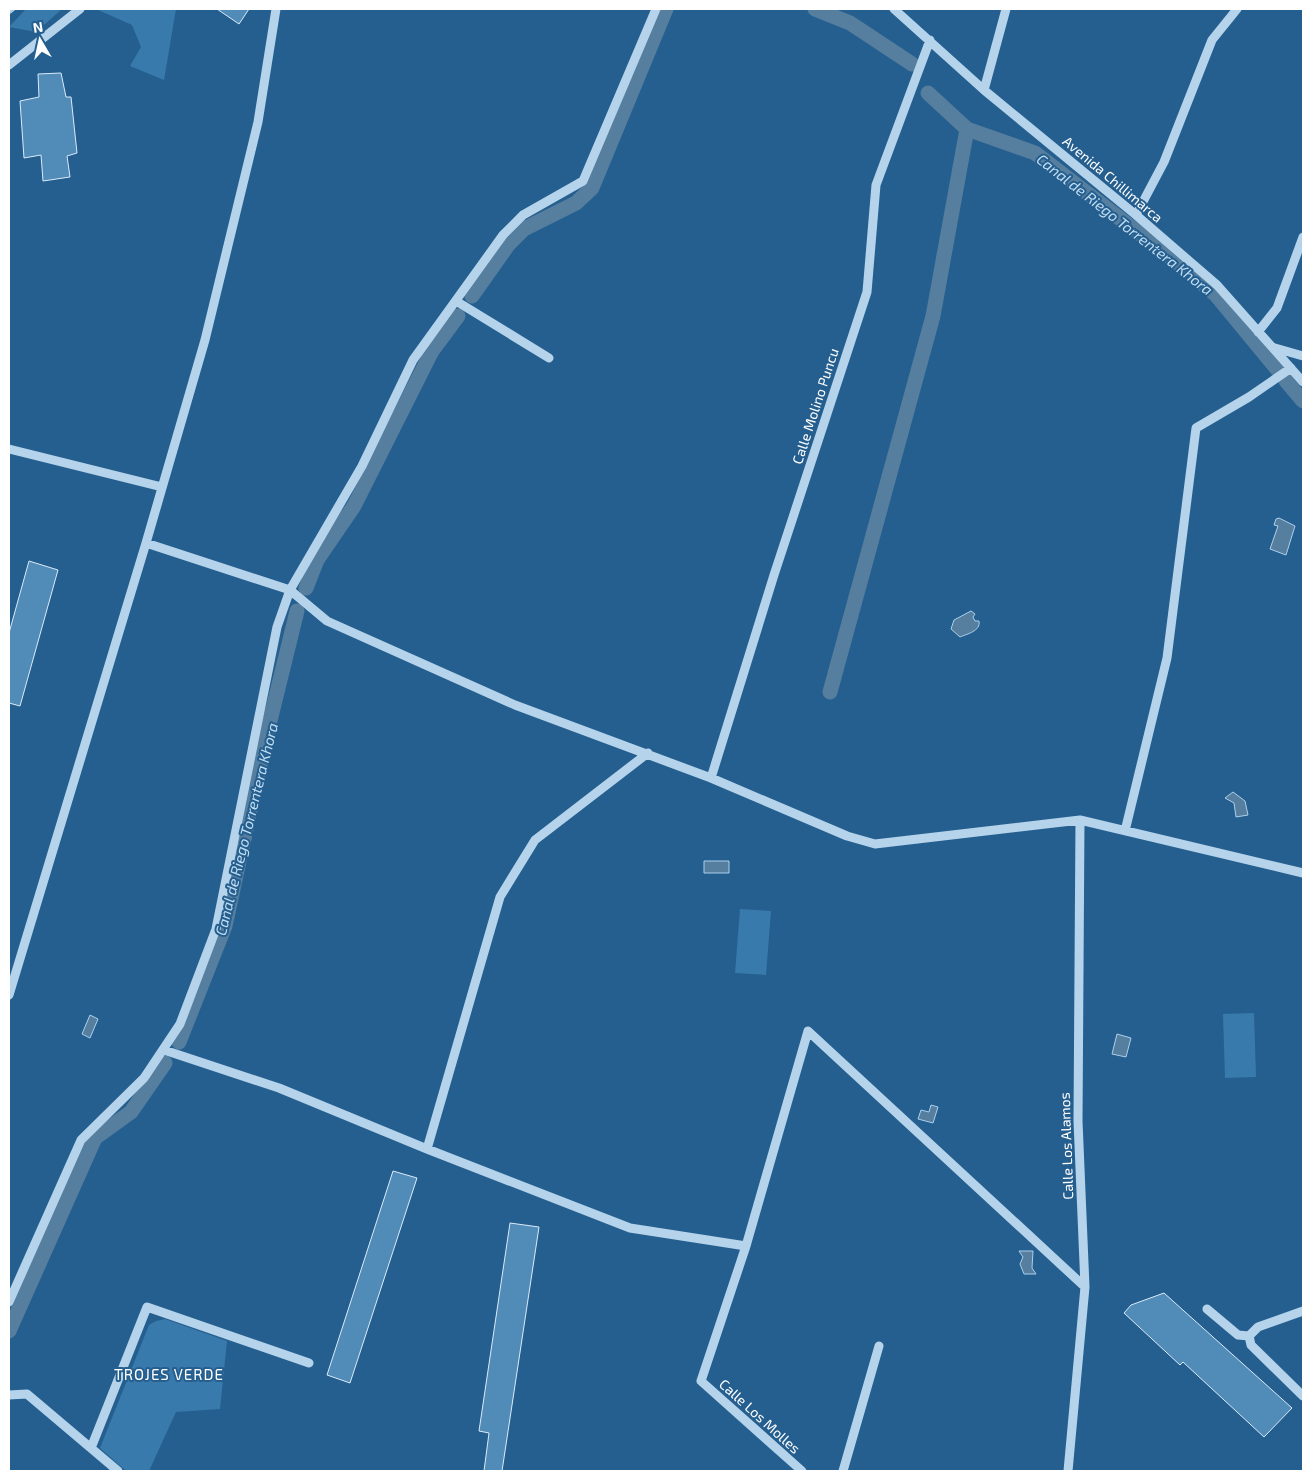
<svg xmlns="http://www.w3.org/2000/svg" width="1312" height="1480" viewBox="0 0 1312 1480" font-family="'Exo 2',sans-serif">
  <style>
    .green { fill: #397aac }
    .water { fill: #567e9e; stroke: #aad0ec }
    .lines { fill: none; stroke-linecap: round; stroke-linejoin: round }
    .stream { stroke: #aad0ec; stroke-width: 4.5 }
    .canal { stroke: #567e9e; stroke-width: 15 }
    .building { fill: #518bb8; stroke: #daebf9 }
    .minor { stroke: #b5d4eb; stroke-width: 9 }
    .labels { text-anchor: middle; dominant-baseline: central; stroke-width: 4; stroke-linejoin: round; paint-order: stroke }
    .street-label { font-size: 14px; fill: #fff; stroke: #255f8f }
    .water-label { font-size: 15px; font-style: italic; fill: #c1ddf2; stroke: #255f8f }
    .neighbourhood-label { font-size: 15px; letter-spacing: 1px; fill: #fff; stroke: #255f8f }
  </style>
  <rect width="100%" height="100%" fill="#255f8f"/>
  <path class="green" d="M26 9H62L36 32 9 27Z
    M96 9H176L164 80 130 66 141 47 132 25Z
    M740 909 771 911 766 975 735 973Z
    M1254 1013 1256 1077 1225 1078 1223 1014Z
    M165 1319 227 1341 220 1409 176 1412 149 1471H126L100 1448 149 1325 156 1321Z"/>
  <path class="water" d="M1279 518 1295 526 1286 555 1270 549 1278 526 1274 525 1276 519Z
    M971 611 975 614 973 617 975 621H979C981 631 967 634 960 637L951 629 954 620Z
    M1233 792 1245 801 1248 815 1236 817 1234 803 1225 798Z
    M704 861H729V873H704Z
    M90 1015 98 1019 90 1038 82 1034Z
    M1117 1034 1131 1038 1126 1057 1112 1054Z
    M931 1105 938 1107 933 1123 918 1119 921 1110 929 1112Z
    M1019 1251H1033L1032 1268 1036 1274H1024L1020 1264 1023 1257Z"/>
  <g class="lines">
    <path class="stream" d="M9 12 13 9"/>
    <path class="canal" d="M815 9 850 23 912 64
      M928 93 967 129 1035 153 1175 261 1216 295 1277 369
      M472 296 508 245 524 229 576 203 592 188 666 9
      M1286 381 1303 401
      M306 588 317 560 354 506 432 351 458 316
      M830 692 933 316 967 129
      M179 1042 225 926 267 733 297 611
      M9 1331 95 1138 131 1112 165 1063"/>
  </g>
  <path class="building" d="M217 9H249L239 24Z
    M61 73 66 97H71L77 153 67 156 70 177 43 181 41 155 24 158 20 101 39 97 38 74Z
    M29 561 58 570 20 706 9 703V633Z
    M393 1171 417 1178 350 1383 327 1375Z
    M510 1223 539 1227 502 1471H484L489 1433 479 1431Z
    M1164 1293 1292 1408 1264 1437 1183 1362 1180 1365 1124 1313 1131 1305Z"/>
  <g class="lines">
    <path class="minor" d="M894 9 984 90 1136 215 1217 285 1303 382
      M9 65 80 9
      M984 90 1006 9
      M1136 215 1164 162 1212 40 1237 9
      M456 301 549 358
      M1258 332 1277 308 1303 237
      M1275 348 1303 356
      M9 449 162 487
      M146 543 290 590 327 621 515 705 711 778 847 836 875 844 1080 820 1303 873
      M711 778 774 575 867 292 876 185 930 40
      M1125 831 1167 658 1196 428 1249 397 1291 368
      M9 995 146 543 205 340 258 122 276 9
      M164 1050 279 1088 427 1149 630 1228 746 1246
      M427 1149 500 897 535 840 648 753
      M9 1302 81 1140 144 1078 180 1024 216 929 277 627 290 590 362 466 413 360 503 235 523 215 583 181 656 9
      M1207 1309 1238 1335 1249 1336
      M1249 1336 1251 1345 1303 1396
      M1249 1336 1258 1327 1303 1311
      M9 1395 27 1394 118 1471
      M91 1448 147 1307 309 1363
      M802 1471 701 1381 746 1246 808 1031 1085 1287
      M843 1471 879 1346
      M1068 1471 1085 1287 1078 1121 1080 820"/>
  </g>
  <g class="labels">
    <g class="street-label">
      <text transform="translate(1113 179) rotate(40)">Avenida Chillimarca</text>
      <text transform="translate(815 406) rotate(-72)">Calle Molino Puncu</text>
      <text transform="translate(1066 1146) rotate(-92)">Calle Los Alamos</text>
      <text transform="translate(760 1416) rotate(42)">Calle Los Molles</text>
    </g>
    <g class="water-label">
      <text transform="translate(1125 224) rotate(38)">Canal de Riego Torrentera Khora</text>
      <text transform="translate(246 829) rotate(-76)">Canal de Riego Torrentera Khora</text>
    </g>
    <g class="neighbourhood-label">
      <text x="169" y="1374">TROJES VERDE</text>
    </g>
  </g>
  <rect width="1312" height="1480" fill="none" stroke="#ffffff" stroke-width="20"/>
  <g transform="translate(40 40) rotate(351)" stroke="#255f8f" stroke-width="4" paint-order="stroke">
  <path d="M0-4L9 19L0 12L-9 19Z" fill="#ffffff"/>
  <text y="-8" font-size="14" font-weight="bold" text-anchor="middle" fill="#ffffff">N</text>
  </g>
</svg>
